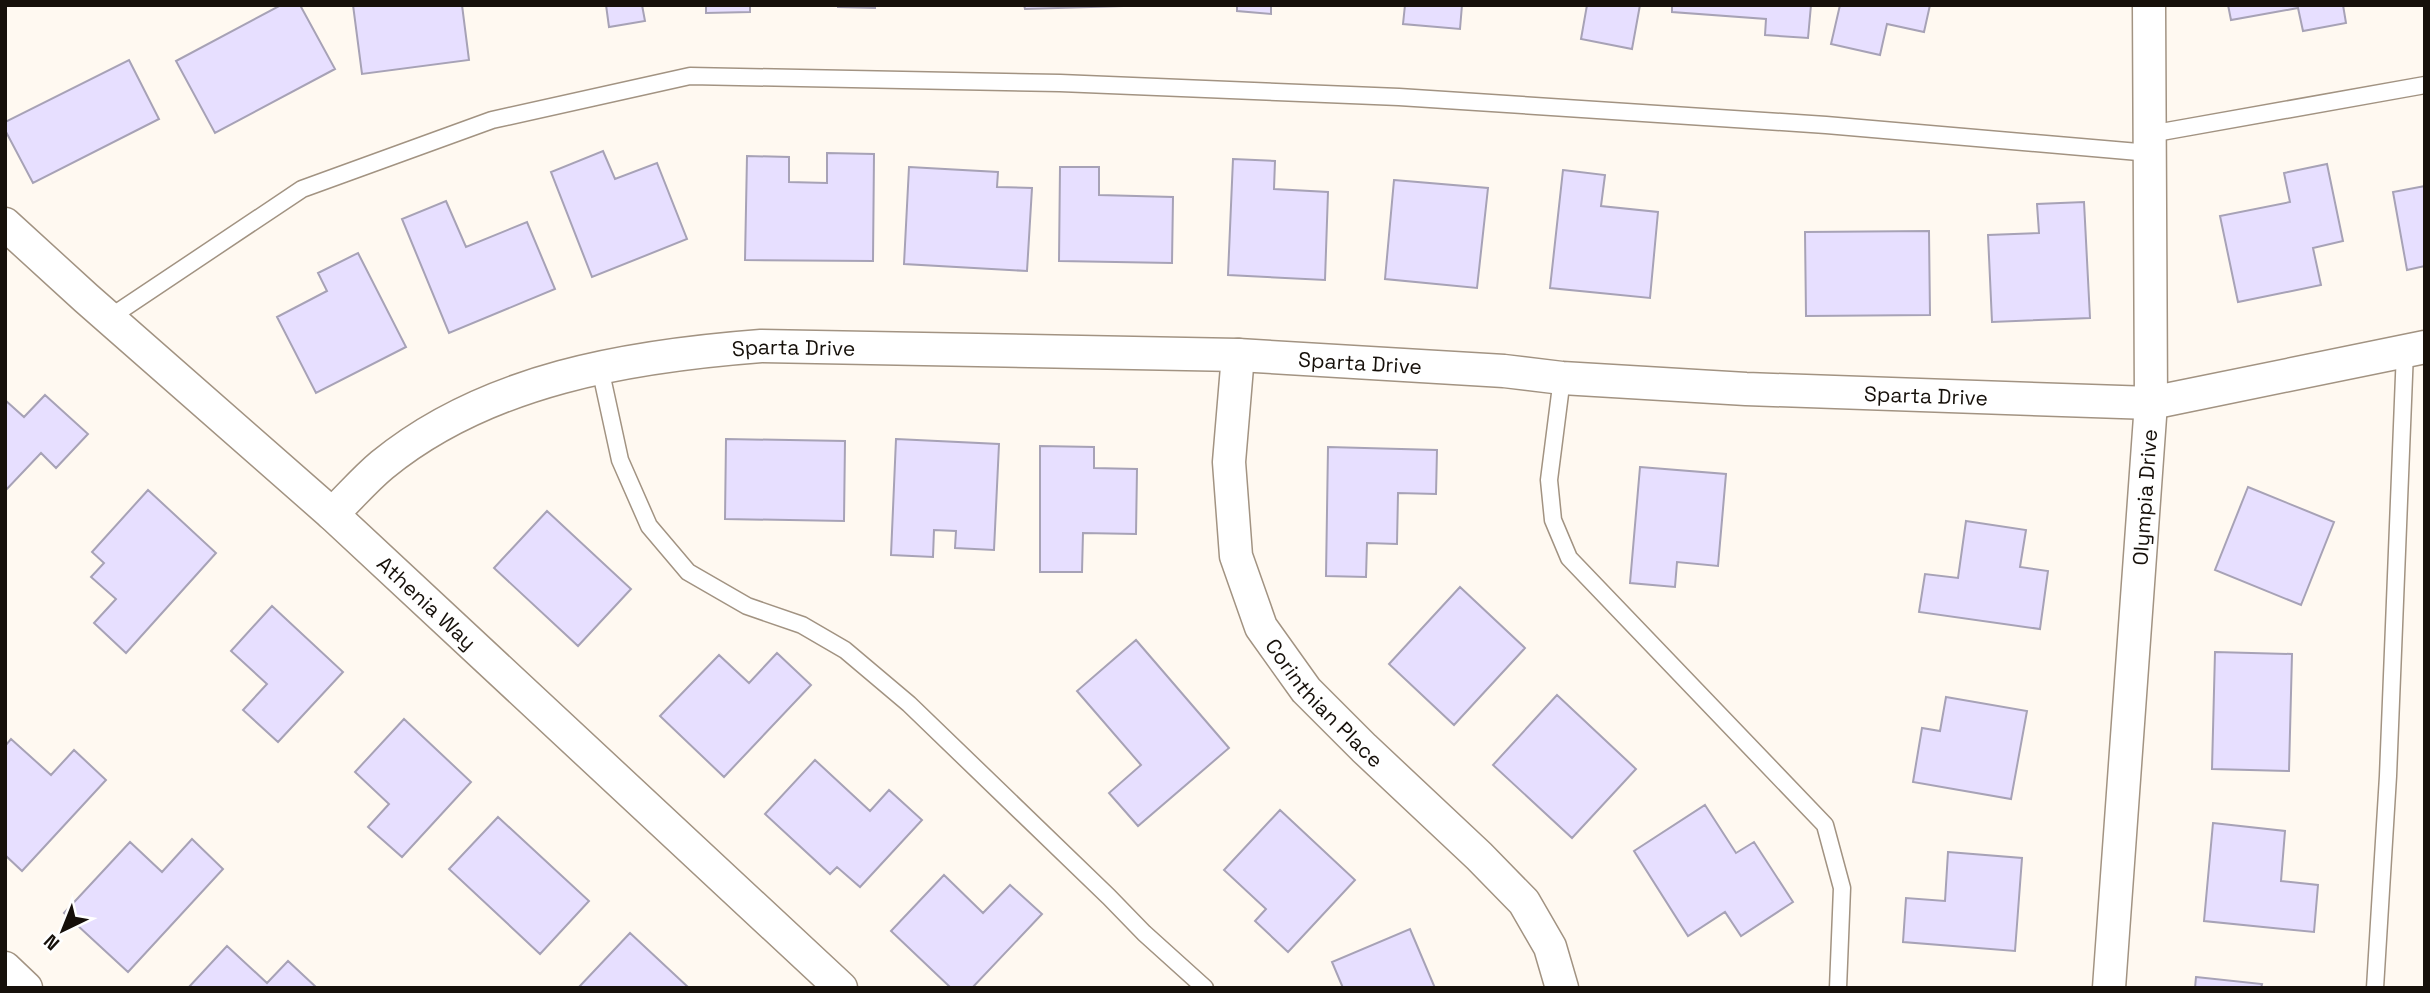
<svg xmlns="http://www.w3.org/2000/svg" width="2430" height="993" viewBox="0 0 2430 993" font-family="'Space Grotesk',sans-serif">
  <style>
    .building { fill: #e7dfff; stroke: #a7a2b6; stroke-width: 2 }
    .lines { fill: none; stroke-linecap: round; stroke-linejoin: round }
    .service-casing { stroke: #a29382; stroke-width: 19 }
    .minor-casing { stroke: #a29382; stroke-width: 35 }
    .service { stroke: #fff; stroke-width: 16 }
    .minor { stroke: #fff; stroke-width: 32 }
    .labels { text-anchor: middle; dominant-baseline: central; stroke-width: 5; stroke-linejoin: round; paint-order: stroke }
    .street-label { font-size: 21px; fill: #16100a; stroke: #fff }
  </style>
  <rect width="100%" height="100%" fill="#fff9f1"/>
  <path class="building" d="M281 5H300L335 69 215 133 176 61Z
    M353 5H462L469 60 362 74Z
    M606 5H642L645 21 609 27Z
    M706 5H750V12L706 13Z
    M838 5H875V8L838 7Z
    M1024 5H1123V6L1025 9Z
    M1237 5H1271V14L1237 11Z
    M1405 5H1462L1460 29 1403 24Z
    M1587 5H1640L1632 49 1581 39Z
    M1672 5H1811L1808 38 1765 35 1766 19 1672 12Z
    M1840 5H1930L1924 32 1887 24 1880 55 1831 44Z
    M2228 5H2343L2346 23 2303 31 2298 8 2231 20Z
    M129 60 159 119 33 183 5 130V122Z
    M603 151 615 179 657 163 687 239 592 277 551 172Z
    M827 153 874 154 873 261 745 260 747 156 789 157V182L827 183Z
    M1233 159 1275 161 1274 189 1328 192 1325 280 1228 275Z
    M2327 164 2343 241 2313 248 2321 285 2238 302 2220 216 2290 202 2284 173Z
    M909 167 998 172 997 187 1032 188 1027 271 904 264Z
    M1060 167H1099V195L1173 197 1172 263 1059 261Z
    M1563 170 1605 175 1601 206 1658 212 1650 298 1550 288Z
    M1394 180 1488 188 1477 288 1385 279Z
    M2425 186V266L2407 270 2393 192Z
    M446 201 466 247 527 222 555 289 449 333 402 219Z
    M2084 202 2090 318 1992 322 1988 235 2039 233 2037 204Z
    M1929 231 1930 315 1806 316 1805 232Z
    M358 253 406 347 316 393 277 317 327 291 318 273Z
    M45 395 88 434 56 468 41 453 5 491V400L24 417Z
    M726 439 845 441 844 521 725 519Z
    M896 439 999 444 994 550 955 548 956 531 934 530 933 557 891 555Z
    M1040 446 1094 447V468L1137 469 1136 534 1083 533 1082 572H1040Z
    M1328 447 1437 450 1436 494 1398 493 1397 544 1367 543 1366 577 1326 576Z
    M1640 467 1726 474 1718 566 1677 562 1675 587 1630 583Z
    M2248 487 2334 522 2301 605 2215 570Z
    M148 490 216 553 126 653 94 623 116 599 91 577 104 563 92 552Z
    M547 511 631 589 578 646 494 568Z
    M1966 521 2026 530 2020 567 2048 571 2040 629 1919 612 1925 574 1958 578Z
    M1460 587 1525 648 1454 725 1389 664Z
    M272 606 343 672 278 742 243 710 267 684 231 651Z
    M1136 640 1229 748 1138 826 1109 793 1141 765 1077 691Z
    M2215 652 2292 654 2289 771 2212 769Z
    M777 653 811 685 724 777 660 716 719 655 749 683Z
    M1557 695 1636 769 1572 838 1493 765Z
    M1946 697 2027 711 2011 799 1913 782 1922 728 1940 731Z
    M404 719 471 782 402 857 368 827 389 804 355 772Z
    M11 739 51 775 74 750 106 780 22 871 5 855V746Z
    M815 760 870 811 889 790 922 820 860 887 837 867 830 874 765 814Z
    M1705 805 1736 853 1754 842 1793 902 1741 936 1725 912 1688 936 1634 851Z
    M1280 810 1355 880 1288 952 1255 921 1266 909 1224 870Z
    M498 817 589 901 540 954 449 869Z
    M2213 823 2285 831 2281 881 2318 885 2314 932 2204 921Z
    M192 839 223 869 128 972 64 913 130 842 162 872Z
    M1948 852 2022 858 2015 951 1903 942 1906 898 1945 901Z
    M944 875 983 913 1010 885 1042 914 972 988H951L891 931Z
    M1410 929 1435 988H1343L1332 962Z
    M630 933 689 988H578Z
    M227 946 267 983 288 961 317 988H188Z
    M2196 977 2262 984 2261 988H2195Z"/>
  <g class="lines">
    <defs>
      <path id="service" d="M2150 134 2425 85
        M109 318 302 189 492 120 690 76 1060 83 1399 97 1826 125 2150 153
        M600 368 620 460 649 526 688 572 747 606 802 625 845 650 909 704 1109 897 1144 933 1205 988
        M1562 378 1549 480 1553 520 1569 558 1825 825 1842 888 1838 988
        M2375 988 2388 776 2405 351"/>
      <g id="minor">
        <path id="s1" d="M5 224 86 298 332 514 841 988"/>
        <path id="s2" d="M1238 355 1229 462 1236 556 1261 627 1306 690 1364 748 1479 856 1524 902 1550 947 1562 988"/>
        <path id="s3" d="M332 514C349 498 364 480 382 465 487 379 630 356 761 346L1238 355 1504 371 1562 378 1746 389 2151 403 2425 347"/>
        <path d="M5 968 26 988"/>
        <path id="s4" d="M2109 988 2151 403 2149 5"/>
      </g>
    </defs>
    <use href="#service" class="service-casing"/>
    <use href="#minor" class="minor-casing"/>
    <use href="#service" class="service"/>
    <use href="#minor" class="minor"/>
  </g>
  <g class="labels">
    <g class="street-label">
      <text stroke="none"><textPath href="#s3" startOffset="506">Sparta Drive</textPath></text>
      <text stroke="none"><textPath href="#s3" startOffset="1073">Sparta Drive</textPath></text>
      <text stroke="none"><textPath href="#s3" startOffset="1640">Sparta Drive</textPath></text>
      <text stroke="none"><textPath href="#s4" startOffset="492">Olympia Drive</textPath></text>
      <text stroke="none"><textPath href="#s1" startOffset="567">Athenia Way</textPath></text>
      <text stroke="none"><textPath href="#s2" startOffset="376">Corinthian Place</textPath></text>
    </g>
  </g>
  <rect width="2430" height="993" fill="none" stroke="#16100a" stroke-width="14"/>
  <g transform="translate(63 930) rotate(223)" stroke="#ffffff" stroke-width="5" paint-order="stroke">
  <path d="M0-5L12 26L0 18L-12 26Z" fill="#16100a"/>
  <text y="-10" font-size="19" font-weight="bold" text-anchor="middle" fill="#16100a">N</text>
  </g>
</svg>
